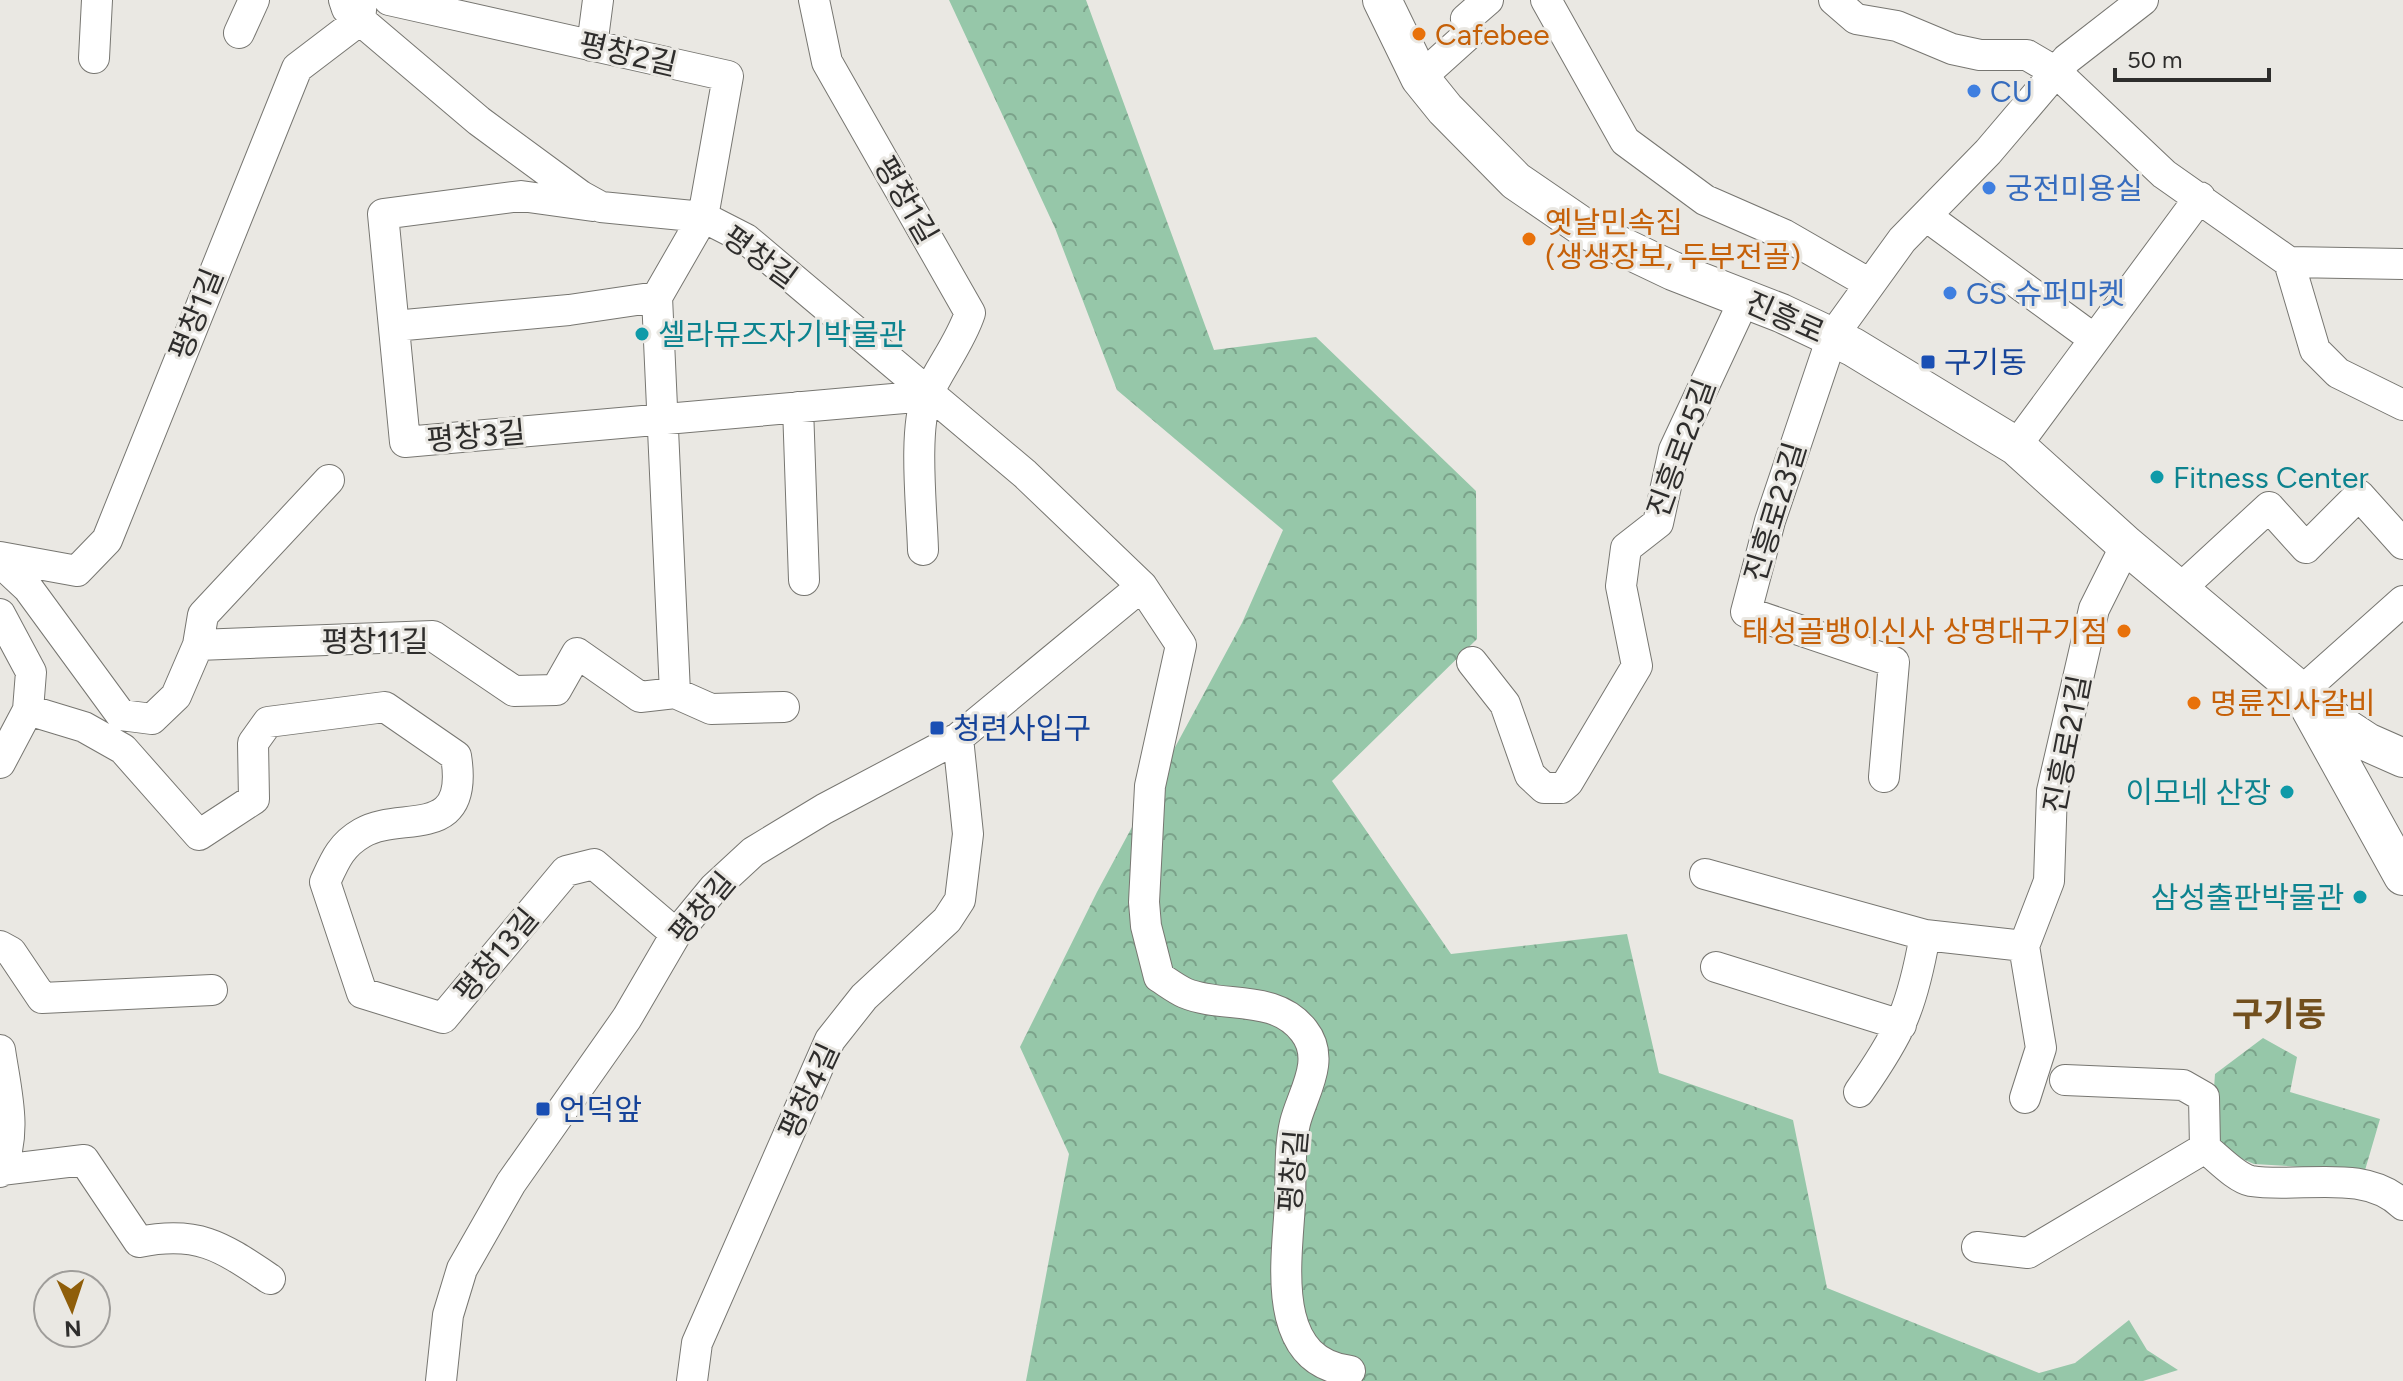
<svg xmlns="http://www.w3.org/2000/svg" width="2403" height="1381" viewBox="0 0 2403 1381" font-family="Figtree,'Noto Sans KR',sans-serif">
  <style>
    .forest { fill: url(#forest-crowns) }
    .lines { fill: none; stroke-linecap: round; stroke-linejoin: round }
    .minor-casing { stroke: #777671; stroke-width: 32 }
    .major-casing { stroke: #777671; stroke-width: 40 }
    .minor { stroke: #fff; stroke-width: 30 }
    .major { stroke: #fff; stroke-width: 38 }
    .food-dot { fill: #e8710a; stroke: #eae8e3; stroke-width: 3 }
    .shop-dot { fill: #3f7fe0; stroke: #eae8e3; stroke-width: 3 }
    .culture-dot { fill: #0f9aa8; stroke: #eae8e3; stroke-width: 3 }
    .transit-dot { fill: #1a4fb4; stroke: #eae8e3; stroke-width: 3 }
    .labels { text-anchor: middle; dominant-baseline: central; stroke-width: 6; stroke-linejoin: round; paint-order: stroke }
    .food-label { font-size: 30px; fill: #c56008; stroke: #eae8e3; text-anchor: start }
    .street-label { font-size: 30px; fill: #2e2d2c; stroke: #eae8e3 }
    .shop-label { font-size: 30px; fill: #366cbe; stroke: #eae8e3; text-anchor: start }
    .culture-label { font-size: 30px; fill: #0d838f; stroke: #eae8e3; text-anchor: start }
    .transit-label { font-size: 30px; fill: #164399; stroke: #eae8e3; text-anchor: start }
    .quarter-label { font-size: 34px; font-weight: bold; fill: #724f1d; stroke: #eae8e3 }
  </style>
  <defs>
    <pattern id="forest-crowns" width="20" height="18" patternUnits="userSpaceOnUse" patternTransform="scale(2)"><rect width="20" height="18" fill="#96c7a9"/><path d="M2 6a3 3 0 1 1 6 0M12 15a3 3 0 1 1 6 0" fill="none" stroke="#7ba28a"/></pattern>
  </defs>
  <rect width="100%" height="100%" fill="#eae8e3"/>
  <path class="forest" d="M949 0H1086L1214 350 1316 337 1476 491 1477 639 1332 781 1451 954 1627 934 1659 1073 1793 1120 1827 1288 2039 1373 2075 1363 2129 1320 2147 1350 2178 1370 2143 1381H1026L1069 1154 1020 1047 1097 892 1242 623 1283 530 1117 390 1055 228Z
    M2263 1038 2297 1057 2290 1092 2380 1119 2363 1177 2321 1168 2254 1164 2210 1145 2215 1074Z"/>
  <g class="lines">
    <defs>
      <path id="minor" d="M344 0 347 9 479 121 581 196 601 207 703 217 746 239 1025 474 1142 586 1181 645 1150 786 1144 902 1146 926 1159 977C1167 982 1176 989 1185 993 1223 1009 1275 993 1304 1031 1327 1060 1302 1094 1295 1123 1289 1148 1291 1178 1290 1203 1287 1261 1269 1361 1350 1371
        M389 0 728 76 703 217 657 297 675 693
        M814 0 827 62 970 313C960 343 940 367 927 396 913 430 922 511 923 550
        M1546 0 1625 141 1705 200 1785 235 1870 284
        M1834 0 1856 19 1897 26 1952 49 1980 55H2027L2056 72 2164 174 2289 262 2403 264
        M239 33 254 0
        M592 46 598 0
        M94 58 97 0
        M1420 78 1470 33 1466 19 1488 0
        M593 206 521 196 383 214 405 442 927 396
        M1926 216 2094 339
        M2289 262 2315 350 2338 373 2403 405
        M394 326 569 310 657 297
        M798 407 804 580
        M2016 446 2200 197
        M0 557 77 571 107 540 297 68 360 20 362 0
        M0 562 28 588 121 715 152 719 176 696 198 645 433 636 514 691 556 690 577 653 640 697 675 693 711 709 784 707
        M2180 589 2269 507 2306 548 2359 495 2403 544
        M0 614 31 672 28 710 0 763
        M198 645 203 615 329 480
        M1472 662 1505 704 1530 775 1544 788H1561L1568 782 1637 666 1621 586 1626 548 1658 523 1674 450 1745 298
        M2301 692 2403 601
        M28 710 84 727 123 749 199 835 254 799 253 743 268 722 385 707 456 756C470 843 401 810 362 833 341 845 335 860 325 882L362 993 443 1018 566 871 594 864 676 934
        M1884 777 1894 662 1746 612 1770 521 1832 337 1902 240 1988 152 2067 59 2143 0
        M1705 874 1925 935 2024 946 2049 881 2052 791 2094 609 2126 545
        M0 946 11 952 42 998 212 990
        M2024 946 2041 1048 2025 1098
        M1716 967 1901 1025
        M0 1050C6 1091 18 1133 0 1172
        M2065 1080 2183 1085 2204 1097 2205 1148
        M1859 1092C1901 1032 1912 1008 1925 935
        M2205 1148C2217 1157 2236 1178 2251 1181 2299 1189 2364 1167 2403 1205
        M1 1170 84 1160 139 1242C199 1230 222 1247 270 1279
        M1977 1247 2028 1253 2205 1148
        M441 1381 448 1315 462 1269 511 1183 627 1018 676 934 714 888 753 852 824 809 958 738 1142 586
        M692 1381 697 1343 830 1040 864 997 947 920 960 900 968 834 958 738"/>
      <path id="major" d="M1382 0 1420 78 1445 109 1516 181 1589 231 1673 271 1781 313 1853 347 2016 446 2126 545 2338 723 2367 742 2403 758
        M2310 708 2403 876"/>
    </defs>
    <use href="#minor" class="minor-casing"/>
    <use href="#major" class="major-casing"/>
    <use href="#minor" class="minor"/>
    <use href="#major" class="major"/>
  </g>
  <g class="food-dot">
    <circle cx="1419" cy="34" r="8"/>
    <circle cx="1529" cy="239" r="8"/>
    <circle cx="2124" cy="631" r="8"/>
    <circle cx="2194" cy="703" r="8"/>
  </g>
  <g class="shop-dot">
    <circle cx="1974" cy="91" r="8"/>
    <circle cx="1989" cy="188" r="8"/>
    <circle cx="1950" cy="293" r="8"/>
  </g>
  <g class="culture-dot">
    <circle cx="642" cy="334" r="8"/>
    <circle cx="2157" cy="477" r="8"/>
    <circle cx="2287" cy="792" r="8"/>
    <circle cx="2360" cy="897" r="8"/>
  </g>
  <g class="transit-dot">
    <rect x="1920" y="354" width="16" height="16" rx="4"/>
    <rect x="929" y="720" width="16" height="16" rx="4"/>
    <rect x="535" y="1101" width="16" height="16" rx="4"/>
  </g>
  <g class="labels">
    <g class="food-label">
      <text x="1435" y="34">Cafebee</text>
      <text x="1545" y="222">옛날민속집<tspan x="1545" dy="34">(생생장보, 두부전골)</tspan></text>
      <text x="2108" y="631" text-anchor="end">태성골뱅이신사 상명대구기점</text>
      <text x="2210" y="703">명륜진사갈비</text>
    </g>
    <g class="street-label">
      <text transform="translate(628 54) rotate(13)">평창2길</text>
      <text transform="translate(906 200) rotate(60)">평창1길</text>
      <text transform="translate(760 257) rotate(36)">평창길</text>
      <text transform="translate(196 314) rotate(-68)">평창1길</text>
      <text transform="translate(1785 317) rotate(24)">진흥로</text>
      <text transform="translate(476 436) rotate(-5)">평창3길</text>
      <text transform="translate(1681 448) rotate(-70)">진흥로25길</text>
      <text transform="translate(1775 512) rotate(-73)">진흥로23길</text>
      <text x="375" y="641">평창11길</text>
      <text transform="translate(2067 744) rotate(-79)">진흥로21길</text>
      <text transform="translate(702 908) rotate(-50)">평창길</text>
      <text transform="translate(496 955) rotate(-50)">평창13길</text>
      <text transform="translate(809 1091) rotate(-65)">평창4길</text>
      <text transform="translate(1293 1171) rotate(-85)">평창길</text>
    </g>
    <g class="shop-label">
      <text x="1990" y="91">CU</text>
      <text x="2005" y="188">궁전미용실</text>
      <text x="1966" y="293">GS 슈퍼마켓</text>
    </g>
    <g class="culture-label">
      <text x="658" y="334">셀라뮤즈자기박물관</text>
      <text x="2173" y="477">Fitness Center</text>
      <text x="2271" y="792" text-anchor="end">이모네 산장</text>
      <text x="2344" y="897" text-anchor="end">삼성출판박물관</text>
    </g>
    <g class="transit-label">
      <text x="1944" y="362">구기동</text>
      <text x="953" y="728">청련사입구</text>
      <text x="559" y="1109">언덕앞</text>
    </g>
    <g class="quarter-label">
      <text x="2279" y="1014">구기동</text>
    </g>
  </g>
  <g transform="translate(72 1309) rotate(177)"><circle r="38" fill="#eae8e3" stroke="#9f9d9a" stroke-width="2"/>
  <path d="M0-6L14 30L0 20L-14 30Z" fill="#8f5e0a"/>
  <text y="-12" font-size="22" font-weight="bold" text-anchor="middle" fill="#2e2d2c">N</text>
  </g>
  <path d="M2115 68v12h154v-12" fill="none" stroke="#2e2d2c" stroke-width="4"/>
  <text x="2127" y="68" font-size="24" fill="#2e2d2c" stroke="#eae8e3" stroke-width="6" paint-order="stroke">50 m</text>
</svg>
